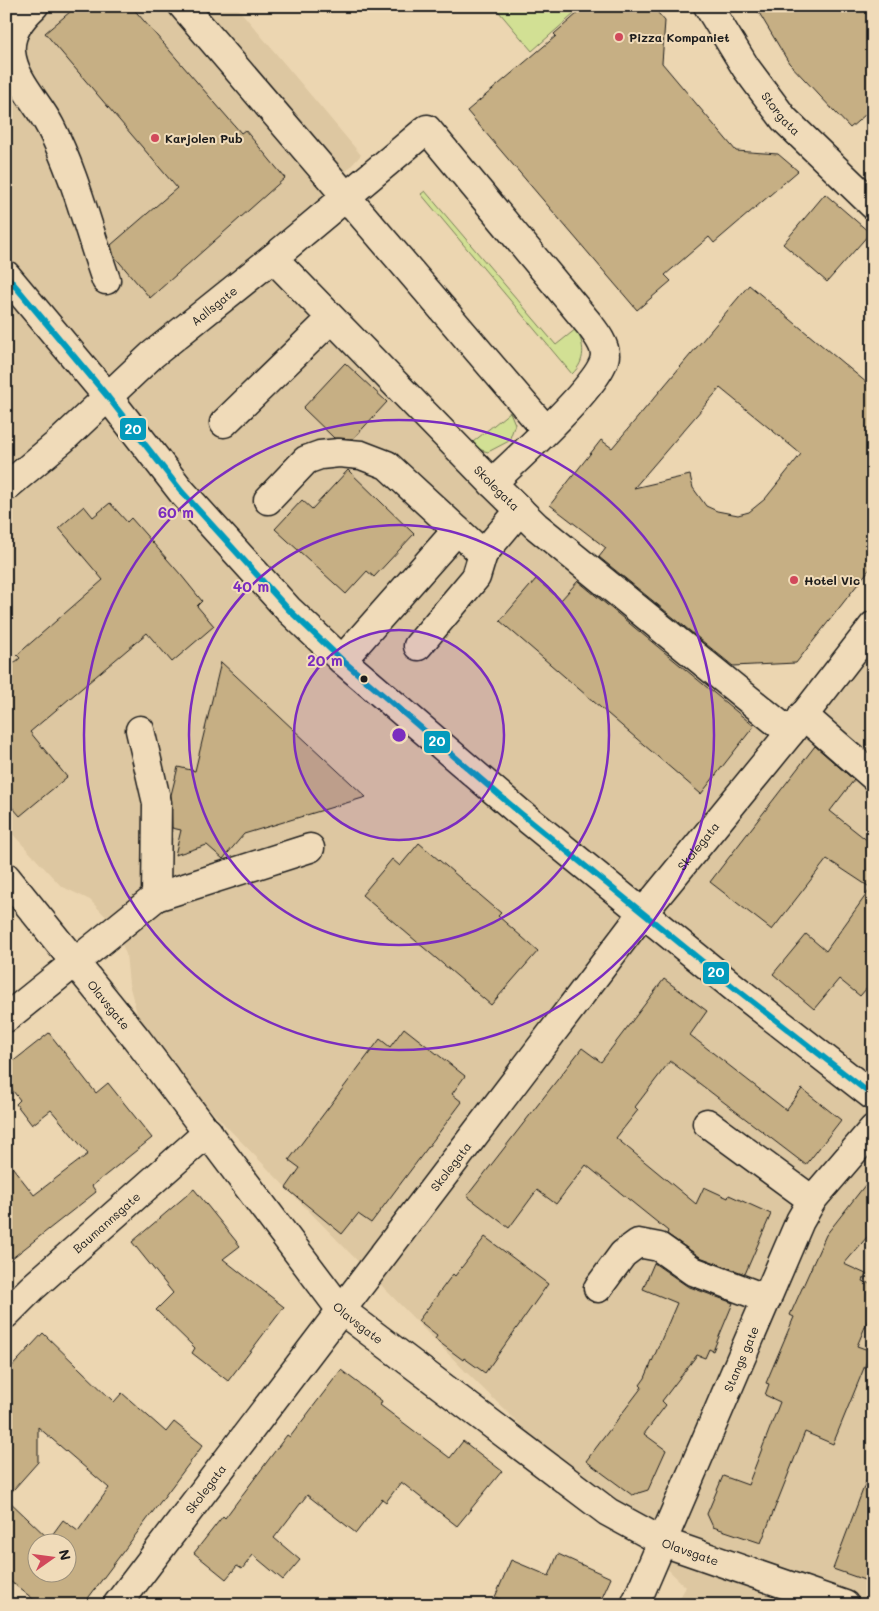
<svg xmlns="http://www.w3.org/2000/svg" width="879" height="1611" viewBox="0 0 879 1611" font-family="Mali,sans-serif">
  <style>
    .built { fill: #ddc7a1 }
    .green { fill: #d2e094; stroke: #777e58 }
    .building { fill: #c6af84; stroke: #1c1c1c; fill-rule: evenodd }
    .lines { fill: none; stroke-linecap: round; stroke-linejoin: round }
    .minor-casing { stroke: #1c1c1c; stroke-width: 31 }
    .minor { stroke: #f0dbb9; stroke-width: 28 }
    .bus-1-casing { stroke: #f0dbb9; stroke-width: 10 }
    .bus-1 { stroke: #039bbc; stroke-width: 6 }
    .ring { fill: none; stroke: #7b2cbf; stroke-width: 2.5 }
    .poi-dot { fill: #d1495b; stroke: #f0dbb9; stroke-width: 2 }
    .bus-dot { fill: #1c1c1c; stroke: #f0dbb9; stroke-width: 2 }
    .labels { text-anchor: middle; dominant-baseline: central; stroke-width: 4; stroke-linejoin: round; paint-order: stroke }
    .poi-label { font-size: 12px; font-weight: bold; fill: #1c1c1c; stroke: #f0dbb9; text-anchor: start }
    .street-label { font-size: 12px; fill: #1c1c1c; stroke: #f0dbb9 }
    .centre { fill: #7b2cbf; stroke: #f0dbb9; stroke-width: 2.5 }
    .ring-label { font-size: 15px; text-anchor: middle; font-weight: bold; fill: #7b2cbf; stroke: #f0dbb9; stroke-width: 4; stroke-linejoin: round; paint-order: stroke }
    .line-badge { stroke: #f0dbb9; stroke-width: 2 }
    .badge-label { font-size: 14px; text-anchor: middle; font-weight: bold; fill: #fff }
  </style>
  <rect width="100%" height="100%" fill="#ecd6b1"/>
  <filter id="ink" filterUnits="userSpaceOnUse"><feTurbulence type="fractalNoise" baseFrequency=".02" numOctaves="2"/><feDisplacementMap in="SourceGraphic" scale="10" xChannelSelector="R" yChannelSelector="G"/><feConvolveMatrix kernelMatrix="1 2 1 2 8 2 1 2 1" color-interpolation-filters="sRGB"/></filter>
  <g filter="url(#ink)">
    <path class="built" d="M6 6H236L361 155 280 244 519 509 792 719 873 605V1605H676L686 1587 465 1371 145 1043 129 984 126 954 113 924 90 900 61 886 6 827Z"/>
    <path class="green" d="M494 6H583L532 51Z
      M425 191 556 345 576 329C585 345 586 361 572 374L421 194Z
      M510 412 515 424 509 441 488 452 468 446Z"/>
    <path class="building" d="M77 6H131L241 133 245 130 285 178 150 298 114 256 111 245 177 188 45 33Z
      M586 6H652L665 21 662 63 736 151 778 154 798 171 714 243 709 237 665 275 671 281 637 310 467 111 556 36 554 34Z
      M755 6H860L873 19V108L850 128 789 63Z
      M825 194 870 233 827 282 783 244Z
      M749 285 873 388 872 566 796 663 733 666 599 557 606 548 550 505 601 440 612 448ZM720 388 801 454 765 499 749 512 738 515 717 511 706 506 693 488 690 475 634 488Z
      M345 363 387 402 353 439 334 438 303 408Z
      M348 470 414 534 374 577 367 571 346 594 275 529 302 500 312 509Z
      M110 503 127 522 131 518 181 575 202 601 197 606 214 626 172 662 147 633 30 732 67 777 20 816 6 800V670L20 658 17 655 103 580 59 528 84 506 93 517Z
      M536 579 561 600 578 581 754 726 701 794 500 621Z
      M221 662 366 797 244 834 223 859 207 845 175 855 181 830 172 828 171 795 178 767 195 771Z
      M815 746 854 780 830 811 873 845V981L860 996 839 979 814 1009 773 974 806 934 826 951 871 888 827 859 772 930 710 882Z
      M419 843 501 913 498 916 538 951 491 1005 362 895 392 859 400 866Z
      M664 979 707 1011 690 1035 786 1110 802 1089 841 1120 806 1165 670 1061 635 1107 638 1110 616 1138 696 1204 704 1187 728 1198 729 1195 771 1214 745 1274 700 1257 667 1234 668 1231 586 1165 556 1204 537 1190 509 1228 467 1196 582 1048 601 1062Z
      M404 1028 465 1076 452 1094 462 1102 371 1223 358 1214 342 1234 286 1188 300 1168 289 1160 380 1039 390 1047Z
      M49 1033 96 1093 108 1083 152 1138 92 1186 96 1192 6 1263V1159L34 1195 88 1154 51 1110 32 1125 16 1104 20 1100 6 1082V1067Z
      M873 1175V1230L844 1264 866 1274 863 1281 873 1285V1308L857 1346 871 1351 833 1444 805 1432 761 1543 713 1527 707 1514 723 1476 748 1485 780 1402 765 1395 769 1384 766 1383 794 1317 790 1315 826 1235Z
      M194 1189 240 1246 223 1259 284 1307 228 1381 192 1353 195 1348 156 1310 173 1293 132 1242Z
      M485 1237 548 1284 485 1373 464 1358 463 1360 435 1339 437 1336 418 1321 453 1274 455 1276Z
      M654 1263 687 1286 733 1303 713 1351 709 1349 705 1358 697 1355 662 1401 666 1405 644 1434 666 1450 648 1490 632 1495 586 1461 642 1387 640 1385 645 1378 677 1303 643 1289Z
      M43 1333 114 1402 122 1393 166 1432 174 1422 203 1445 83 1605H41L6 1578V1498L49 1539 63 1520 78 1531 109 1488 38 1427V1462L6 1498V1373ZM38 1544H68V1574H38Z
      M341 1370 382 1401 380 1405 450 1458 463 1441 502 1471 457 1526 401 1482 386 1502 382 1499 356 1533 307 1495 274 1538 300 1560 283 1580 253 1555 242 1569 237 1566 226 1579 194 1553 223 1516 225 1518 287 1435 290 1437Z
      M870 1471 873 1472V1583L833 1569Z
      M558 1554 611 1578 601 1600 613 1605H513L495 1597 511 1560 549 1576Z"/>
    <g class="lines">
      <defs>
        <g id="minor">
          <path d="M34 6C22 17 9 34 11 52 14 81 37 101 50 126 75 174 88 229 106 280"/>
          <path d="M183 6 546 430"/>
          <path id="s1" d="M708 6 746 68 784 119 873 205"/>
          <path id="s2" d="M273 258 492 483 536 526 790 733"/>
          <path d="M6 275 108 397 182 492 288 609 342 660 519 812 736 989 873 1096"/>
          <path d="M224 423 331 319"/>
          <path id="s3" d="M6 487 62 440 152 355 273 258 427 129 589 324C595 332 605 344 605 355 604 381 514 462 492 483"/>
          <path d="M268 500 306 460 320 455 339 453 361 455 387 465 483 554"/>
          <path d="M418 646 476 577 483 554 520 510"/>
          <path d="M342 660 457 530"/>
          <path d="M803 715 873 776"/>
          <path d="M140 730 157 803 156 897"/>
          <path id="s4" d="M6 877 136 1038 341 1310 608 1512 663 1542 845 1605"/>
          <path d="M6 1018 156 897 310 848"/>
          <path d="M707 1123 812 1200"/>
          <path d="M598 1288 623 1254 638 1243 659 1247 693 1271 767 1299"/>
          <path id="s5" d="M6 1314 32 1288 208 1132"/>
          <path id="s6" d="M117 1605 643 913 790 733 873 626"/>
          <path id="s7" d="M635 1605 800 1221 812 1200 873 1129"/>
        </g>
      </defs>
      <use href="#minor" class="minor-casing"/>
      <use href="#minor" class="minor"/>
      <defs>
        <path id="bus-1" d="M6 275 108 397 182 492 288 609 342 660 519 812 736 989 873 1096"/>
      </defs>
      <use href="#bus-1" class="bus-1-casing"/>
      <use href="#bus-1" class="bus-1"/>
    </g>
  </g>
  <circle cx="399" cy="735" r="105" fill="#7b2cbf" fill-opacity=".12"/>
  <g class="ring">
    <circle cx="399" cy="735" r="105"/>
    <circle cx="399" cy="735" r="210"/>
    <circle cx="399" cy="735" r="315"/>
  </g>
  <g class="poi-dot">
    <circle cx="619" cy="37" r="5"/>
    <circle cx="155" cy="138" r="5"/>
    <circle cx="794" cy="580" r="5"/>
  </g>
  <circle class="bus-dot" cx="364" cy="679" r="4.5"/>
  <g class="labels">
    <g class="poi-label">
      <text x="629" y="37">Pizza Kompaniet</text>
      <text x="165" y="138">Karjolen Pub</text>
      <text x="804" y="580">Hotel Vic</text>
    </g>
    <g class="street-label">
      <text stroke="none"><textPath href="#s1" startOffset="130">Storgata</textPath></text>
      <text stroke="none"><textPath href="#s3" startOffset="276">Aallsgate</textPath></text>
      <text stroke="none"><textPath href="#s2" startOffset="321">Skolegata</textPath></text>
      <text stroke="none"><textPath href="#s6" startOffset="956">Skolegata</textPath></text>
      <text stroke="none"><textPath href="#s4" startOffset="164">Olavsgate</textPath></text>
      <text stroke="none"><textPath href="#s6" startOffset="551">Skolegata</textPath></text>
      <text stroke="none"><textPath href="#s5" startOffset="136">Baumannsgate</textPath></text>
      <text stroke="none"><textPath href="#s4" startOffset="569">Olavsgate</textPath></text>
      <text stroke="none"><textPath href="#s7" startOffset="268">Stangs gate</textPath></text>
      <text stroke="none"><textPath href="#s6" startOffset="146">Skolegata</textPath></text>
      <text stroke="none"><textPath href="#s4" startOffset="974">Olavsgate</textPath></text>
    </g>
  </g>
  <circle cx="399" cy="735" r="8" class="centre"/>
  <g class="ring-label">
    <text x="176" y="518">60 m</text>
    <text x="251" y="592">40 m</text>
    <text x="325" y="666">20 m</text>
  </g>
  <g class="line-badge">
    <rect x="119" y="417" width="28" height="24" rx="5" fill="#039bbc"/>
    <rect x="423" y="730" width="28" height="24" rx="5" fill="#039bbc"/>
    <rect x="702" y="961" width="28" height="24" rx="5" fill="#039bbc"/>
  </g>
  <g class="badge-label">
    <text x="133" y="434">20</text>
    <text x="437" y="746">20</text>
    <text x="716" y="977">20</text>
  </g>
  <rect width="879" height="1611" fill="none" stroke="#f0dbb9" stroke-width="25"/>
  <rect x="12" y="12" width="854" height="1586" fill="none" stroke="#1c1c1c" stroke-width="2" filter="url(#ink)"/>
  <g transform="translate(52 1558) rotate(76)"><circle r="24" fill="#f0dbb9" stroke="#9b8f7a"/>
  <path d="M0-4L9 19L0 12L-9 19Z" fill="#d1495b"/>
  <text y="-8" font-size="14" font-weight="bold" text-anchor="middle" fill="#1c1c1c">N</text>
  </g>
</svg>
